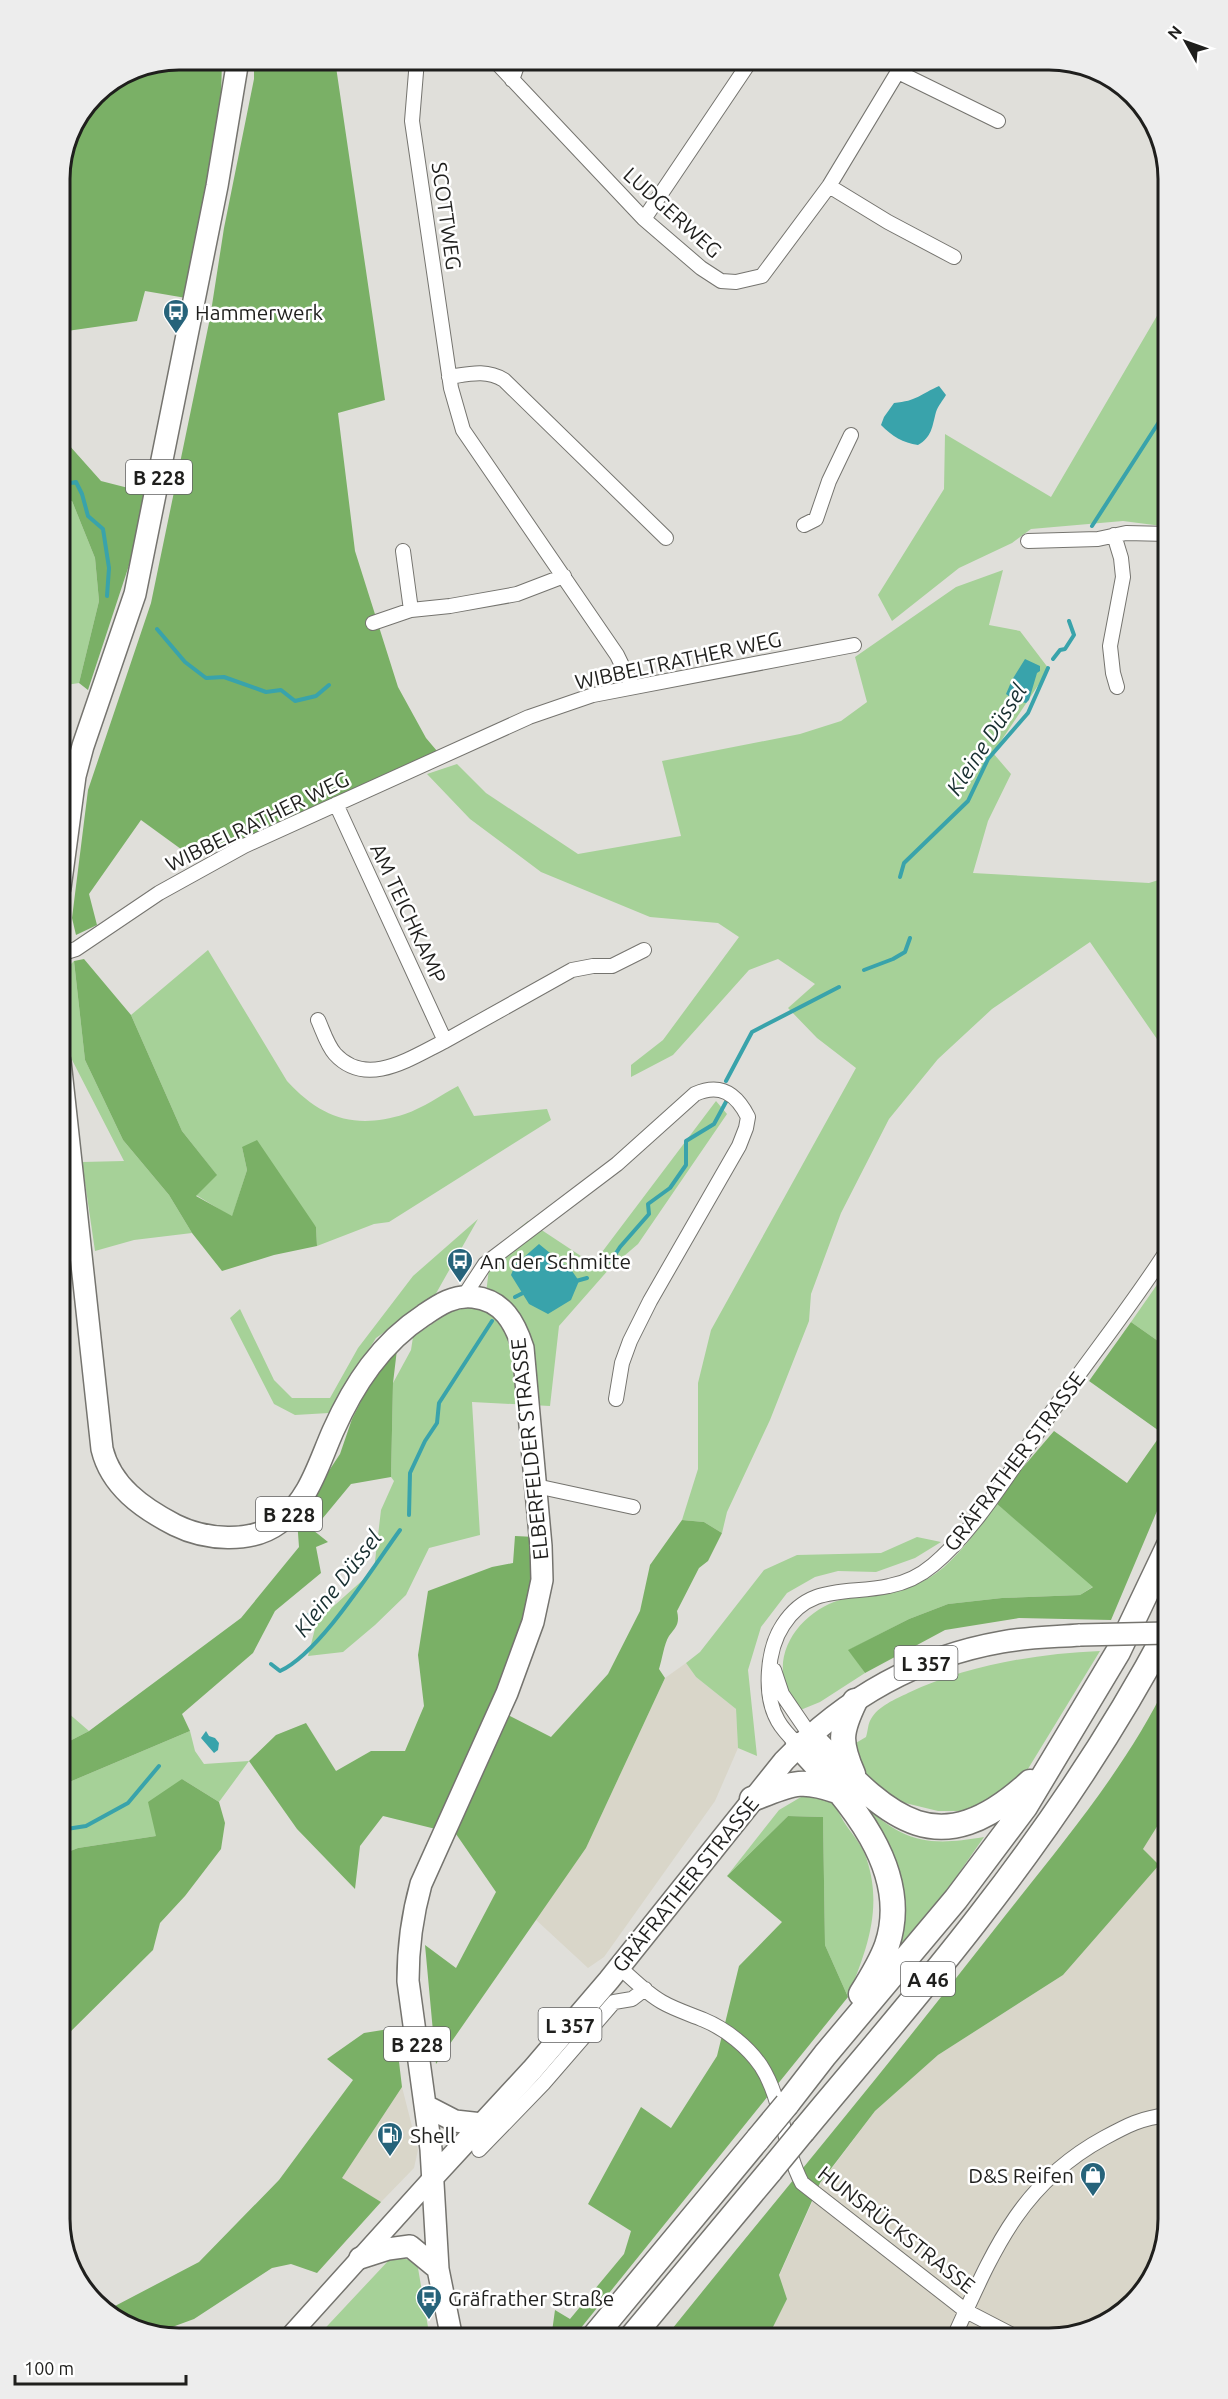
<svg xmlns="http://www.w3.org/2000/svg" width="1228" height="2399" viewBox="0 0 1228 2399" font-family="Ubuntu,sans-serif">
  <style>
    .built { fill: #d9d6c9 }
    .green { fill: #a6d198 }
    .forest { fill: #7ab066 }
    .water { fill: #39a3ab }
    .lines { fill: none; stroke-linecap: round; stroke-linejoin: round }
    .stream { stroke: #39a3ab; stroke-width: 4 }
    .street-casing { stroke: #75746f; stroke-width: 16 }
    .secondary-casing { stroke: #75746f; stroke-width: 21 }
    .primary-casing { stroke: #75746f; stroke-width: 24 }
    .highway-casing { stroke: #75746f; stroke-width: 27 }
    .street { stroke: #fff; stroke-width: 14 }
    .secondary { stroke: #fff; stroke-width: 18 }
    .primary { stroke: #fff; stroke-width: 21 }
    .highway { stroke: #fff; stroke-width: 24 }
    .primary-bridge-casing { stroke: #75746f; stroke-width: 24; stroke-linecap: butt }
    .highway-bridge-casing { stroke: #75746f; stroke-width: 27; stroke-linecap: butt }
    .primary-bridge { stroke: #fff; stroke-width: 21 }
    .highway-bridge { stroke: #fff; stroke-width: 24 }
    .labels { text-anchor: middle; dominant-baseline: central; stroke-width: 5; stroke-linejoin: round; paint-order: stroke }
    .shield { fill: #fff; stroke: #626261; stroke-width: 1.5 }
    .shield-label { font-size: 20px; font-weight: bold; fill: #1f1f1d }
    .street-label { font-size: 21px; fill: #1f1f1d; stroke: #fff }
    .poi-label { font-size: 21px; fill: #1f1f1d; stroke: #fff; text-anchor: start }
    .water-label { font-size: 22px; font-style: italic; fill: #172e30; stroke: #fff }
    .rim { fill: none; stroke: #1f1f1d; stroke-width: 3 }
  </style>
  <rect width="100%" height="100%" fill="#e0dfda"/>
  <path class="built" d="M686 1663 696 1677 736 1709 738 1748 715 1801 604 1957 588 1968 535 1919 586 1848 665 1678Z
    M1168 1809V2220L1148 2286 1094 2330 1049 2339H767L787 2299 779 2276 821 2183 875 2111 938 2055 1063 1975 1158 1865 1143 1849Z
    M402 2087 418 2150 414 2168 381 2202 341 2179Z"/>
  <path class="green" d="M1168 297V496L1162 526 1123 521 1031 529 1012 543 959 568 892 621 878 595 944 489 945 434 1051 497Z
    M72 501 95 558 99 601 79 683 60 686V503Z
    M1003 570 989 625 1020 631 1049 669 993 753 1011 774 988 821 973 873 1149 883 1168 877V1055L1090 942 992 1009 938 1059 889 1119 841 1213 811 1294 809 1321 770 1420 727 1512 722 1533 704 1522 682 1520 698 1469V1383L711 1330 856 1068 817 1038 788 1008 815 984 778 959 749 970 673 1055 631 1077V1065L663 1040 739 937 718 923 650 917 541 872 470 819 427 774 457 764 486 793 578 854 681 836 662 761 800 734 841 721 867 702 855 657 956 587Z
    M208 950 287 1081C321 1118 355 1130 405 1114 423 1108 441 1095 458 1086L474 1116 547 1109 551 1120 389 1222 374 1224 317 1246 316 1227 242 1147 247 1170 232 1217 196 1195 216 1174 182 1131 131 1015Z
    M74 961 85 1060 123 1140 169 1195 192 1233 134 1240 95 1251 82 1162 124 1161 70 1056 65 970Z
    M716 1101 727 1114 638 1244 610 1268 559 1326 550 1406 472 1402 480 1535 429 1548 406 1595 375 1625 343 1652 308 1656 317 1621 374 1570 381 1510 394 1481 391 1477 393 1383 411 1350 413 1337 451 1311 476 1306 484 1311 491 1251 528 1221 593 1264Z
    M478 1219 434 1297 376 1338 329 1413 295 1415 274 1404 230 1318 240 1309 274 1380 292 1398H330L358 1348 413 1276Z
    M1168 1269V1348L1131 1322Z
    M997 1504 1094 1586 1080 1595 1002 1598 948 1604 909 1619 849 1650 865 1673 820 1702 798 1711C791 1699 784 1688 783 1673 780 1639 809 1609 840 1600 850 1597 862 1597 872 1596 892 1593 911 1588 929 1578 956 1562 977 1529 997 1504Z
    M917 1537 941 1542 915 1558 876 1572 838 1571 815 1577 787 1593 761 1627 748 1670 757 1756 738 1748 736 1709 696 1677 686 1663 700 1652 764 1570 797 1555 881 1553Z
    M1100 1651 1020 1782 985 1805 960 1811H938L901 1802 867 1777 849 1747 866 1737C868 1731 868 1723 871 1719 878 1706 896 1699 908 1693 968 1665 1034 1654 1100 1651Z
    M60 1706 89 1731 60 1746Z
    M190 1731 195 1751 204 1764 249 1761 219 1802 182 1779 156 1836 78 1848 60 1855V1786Z
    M808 1790C834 1795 833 1804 846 1825 853 1835 864 1848 867 1860 883 1910 866 1951 848 1997L825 1945 823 1817 788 1816 727 1876 779 1810 801 1797Z
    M860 1801C902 1842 927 1847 984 1837L945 1893 892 1959 902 1903Z
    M399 2257 413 2261 418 2268 430 2339H315L389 2260Z"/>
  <path class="forest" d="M179 60H222L221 99 186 298 145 291 137 321 60 332V172L69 133 95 95 134 69Z
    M254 60H335L385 400 338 413 355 551 398 687 426 738 437 751 196 860 141 820 89 894 97 925 76 935 72 918 88 790 151 603 210 318 224 228 254 79Z
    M60 415 68 444 101 481 144 492 133 553 88 690 79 683 99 601 95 558 72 501 60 503Z
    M84 959 131 1015 182 1131 217 1175 196 1196 232 1216 247 1170 242 1147 257 1140 316 1227 317 1246 274 1255 222 1271 192 1233 169 1195 123 1140 85 1060 74 961Z
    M1131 1322 1168 1348V1485L1111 1620 1019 1618 945 1630 865 1673 848 1650 909 1619 948 1604 1002 1598 1080 1595 1093 1587 997 1504 1019 1472 1054 1431 1127 1483 1162 1433 1089 1381Z
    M398 1341 393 1383 391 1477 351 1484 313 1530 328 1542 316 1547 321 1573 275 1611 253 1653 182 1714 190 1731 60 1786V1746L89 1731 241 1618 299 1547 297 1519 340 1454 352 1419 374 1375Z
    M682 1520 704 1522 722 1533 708 1561 699 1568 677 1611C680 1624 676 1627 669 1636 664 1644 662 1660 659 1669L665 1678 586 1848 436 2064 425 1945 456 1968 496 1892 456 1834 383 1816 360 1846 355 1889 297 1829 249 1761 276 1735 306 1723 336 1771 371 1751H405L424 1706 418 1655 428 1591 492 1567 513 1563 515 1536 535 1537 537 1584 496 1709 551 1737 608 1674 640 1611 650 1565Z
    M1168 1681V1809L1143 1849 1159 1865 1063 1975 938 2055 875 2111 820 2183 779 2275 787 2299 767 2339H664C775 2201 889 2065 997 1926 1058 1848 1125 1771 1168 1681Z
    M182 1779 219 1802 225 1823 221 1849 185 1896 160 1923 153 1950 60 2042V1855L78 1848 156 1836 148 1802Z
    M788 1816 823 1817 825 1945 848 1997 572 2339H551L555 2310 570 2319 624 2254 631 2231 588 2204 641 2107 671 2128 717 2056 739 1966 782 1922 727 1876Z
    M395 2028 402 2087 342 2178 381 2202 317 2273 291 2264 272 2268 194 2319 156 2333 113 2319 105 2309 115 2306 199 2262 279 2180 353 2080 327 2059 364 2033Z"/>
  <path class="water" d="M939 386 946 395C943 400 938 406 936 412 932 427 932 437 918 445 903 443 892 436 881 425L884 417 894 403C917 401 921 394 939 386Z
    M1025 659 1040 666V671L1037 673 1029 700 1026 703 1014 700 1006 694 1012 680Z
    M539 1244 572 1271 579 1281 571 1300 548 1314 529 1304 511 1275 515 1265Z
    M306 1618a7 7 0 1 1 14 0a7 7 0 1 1-14 0Z
    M206 1731 209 1736 215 1738 219 1743 218 1750 214 1753 201 1738Z"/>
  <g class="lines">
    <path class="stream" d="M60 485 76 482 82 494 88 516 103 529 109 568 107 596
      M1092 526 1168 408
      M157 629 185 662 206 678 224 677 266 692 281 690 295 701 316 696 329 685
      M1053 659 1060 650 1065 649 1074 635 1069 621
      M900 877 904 863 968 801 988 759 1028 713 1048 668
      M864 970 893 959 905 952 910 938
      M726 1081 752 1032 839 987
      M611 1261 620 1247 649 1214 648 1204 670 1188 686 1165V1141L714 1124 727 1100
      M576 1281 587 1278
      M515 1297 525 1292
      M409 1515 410 1473 425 1441 437 1423 439 1403 492 1321
      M271 1664 280 1671C320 1653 373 1567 400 1530
      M60 1830 86 1826 128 1803 159 1766"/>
    <defs>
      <path id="street" d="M417 60 412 121 451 388 463 430 617 655 632 686
        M494 60 644 219 701 268 721 281 736 282 762 276 829 186 905 60
        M898 72 998 121
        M512 80 519 60
        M829 186 888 222 954 257
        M644 219 751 60
        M449 377C469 374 486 369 504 380L666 538
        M804 525 816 519 829 481 851 435
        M1114 535 1121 558 1123 577 1110 646 1113 673 1117 687
        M1028 541 1098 539 1126 533 1168 534
        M403 551 411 610
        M373 623 411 610 450 606 517 594 564 576
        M336 804 445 1041 572 970 593 966H612L644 950
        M60 954 76 949 159 893 244 846 529 717 593 695 854 645
        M318 1020C323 1031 327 1045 335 1054 367 1089 412 1057 445 1041
        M464 1296 485 1264 617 1164 695 1094C720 1083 736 1093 748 1117L746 1128 739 1146 650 1301 630 1341 622 1363 616 1399
        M536 1486 633 1507
        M774 1670 782 1694 810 1735
        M798 1745C791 1738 783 1730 778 1721 763 1695 767 1649 783 1625 810 1583 848 1595 889 1586 905 1583 920 1576 933 1565 975 1530 1010 1471 1042 1426 1083 1366 1129 1310 1168 1249
        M619 1967C633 1979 646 1993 662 2002 676 2010 690 2014 704 2020 726 2029 748 2047 761 2066 783 2100 783 2147 802 2183L966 2311 1020 2339
        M479 2150 543 2084 614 2002 632 1999 645 1989
        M953 2339C992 2254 1018 2185 1104 2138 1128 2125 1141 2118 1168 2115"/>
      <path id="secondary" d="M287 2339 434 2176"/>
      <path id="primary" d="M60 888 75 776 83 746 135 594 217 186 238 60
        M60 1061 102 1449C111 1486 142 1508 175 1525 205 1540 251 1544 279 1523 310 1498 318 1465 333 1431 354 1384 381 1343 424 1315 440 1304 454 1295 473 1297 503 1300 515 1323 523 1348L541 1546 542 1580 533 1622 507 1693 421 1884C412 1916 408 1948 408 1981L431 2149 438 2269 452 2339
        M426 2106 455 2121 482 2124
        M434 2176 532 2070 609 1980 784 1761C844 1699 916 1657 1002 1642 1028 1637 1054 1637 1080 1635
        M360 2258 388 2249 410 2246 438 2269"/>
      <path id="highway" d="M811 1737C885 1812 933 1871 1030 1782
        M798 1745C846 1797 913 1868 887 1945 881 1962 871 1978 861 1994
        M853 1774C839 1742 840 1732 855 1701
        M752 1799C790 1785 798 1777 837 1791
        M787 2104 825 2055 956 1899 1025 1807 1118 1652 1168 1547
        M803 2131C862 2060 923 1990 979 1917 1050 1826 1114 1731 1168 1629
        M592 2339 758 2139
        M630 2339 771 2170"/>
    </defs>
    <use href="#street" class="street-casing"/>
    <use href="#secondary" class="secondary-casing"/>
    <use href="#primary" class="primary-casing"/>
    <use href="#highway" class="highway-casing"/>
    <use href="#street" class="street"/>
    <use href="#secondary" class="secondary"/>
    <use href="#primary" class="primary"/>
    <use href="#highway" class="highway"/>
    <defs>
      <path id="primary-bridge" d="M1080 1635 1168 1633"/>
      <path id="highway-bridge" d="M758 2139 787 2104
        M771 2170 803 2131"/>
    </defs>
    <use href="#primary-bridge" class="primary-bridge-casing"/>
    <use href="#highway-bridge" class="highway-bridge-casing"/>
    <use href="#primary-bridge" class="primary-bridge"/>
    <use href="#highway-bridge" class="highway-bridge"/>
  </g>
  <defs>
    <symbol id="bus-pin" viewBox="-11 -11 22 30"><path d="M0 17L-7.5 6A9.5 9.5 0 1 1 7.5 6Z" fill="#26637a" stroke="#fff"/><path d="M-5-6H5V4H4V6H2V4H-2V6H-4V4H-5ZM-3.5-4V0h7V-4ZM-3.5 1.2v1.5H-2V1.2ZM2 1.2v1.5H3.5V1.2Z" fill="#fff"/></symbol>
    <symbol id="fuel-pin" viewBox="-11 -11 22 30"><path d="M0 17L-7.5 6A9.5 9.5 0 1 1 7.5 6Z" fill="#26637a" stroke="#fff"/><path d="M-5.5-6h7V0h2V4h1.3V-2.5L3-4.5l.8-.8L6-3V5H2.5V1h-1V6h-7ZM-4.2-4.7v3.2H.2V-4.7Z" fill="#fff"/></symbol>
    <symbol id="shop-pin" viewBox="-11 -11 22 30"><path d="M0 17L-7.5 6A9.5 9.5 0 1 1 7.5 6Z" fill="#26637a" stroke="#fff"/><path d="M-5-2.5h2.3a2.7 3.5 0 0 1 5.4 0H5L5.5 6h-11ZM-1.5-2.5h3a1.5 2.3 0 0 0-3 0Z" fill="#fff"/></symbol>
  </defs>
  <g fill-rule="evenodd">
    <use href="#bus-pin" x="161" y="297" width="30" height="40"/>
    <use href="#bus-pin" x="445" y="1246" width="30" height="40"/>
    <use href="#fuel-pin" x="375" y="2120" width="30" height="40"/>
    <use href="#shop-pin" x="1078" y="2160" width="30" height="40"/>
    <use href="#bus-pin" x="414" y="2283" width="30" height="40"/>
  </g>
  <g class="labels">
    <g class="shield">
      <rect x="126" y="460" width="66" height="34" rx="4.5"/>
      <rect x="256" y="1497" width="66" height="34" rx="4.5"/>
      <rect x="894.5" y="1646" width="63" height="34" rx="4.5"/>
      <rect x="901" y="1962" width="54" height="34" rx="4.5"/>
      <rect x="538.5" y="2008" width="63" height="34" rx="4.5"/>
      <rect x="384" y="2027" width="66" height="34" rx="4.5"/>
    </g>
    <g class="shield-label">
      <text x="159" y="477">B 228</text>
      <text x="289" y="1514">B 228</text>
      <text x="926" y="1663">L 357</text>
      <text x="928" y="1979">A 46</text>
      <text x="570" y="2025">L 357</text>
      <text x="417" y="2044">B 228</text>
    </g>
    <g class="street-label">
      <text transform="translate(673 212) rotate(42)">LUDGERWEG</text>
      <text transform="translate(447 216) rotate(82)">SCOTTWEG</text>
      <text transform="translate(678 660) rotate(-12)">WIBBELTRATHER WEG</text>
      <text transform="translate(257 821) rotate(-26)">WIBBELRATHER WEG</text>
      <text transform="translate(409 913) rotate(65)">AM TEICHKAMP</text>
      <text transform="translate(529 1449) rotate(-96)">ELBERFELDER STRASSE</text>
      <text transform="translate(1014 1461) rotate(-53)">GRÄFRATHER STRASSE</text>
      <text transform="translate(685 1884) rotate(-51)">GRÄFRATHER STRASSE</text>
      <text transform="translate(897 2229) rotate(38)">HUNSRÜCKSTRASSE</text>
    </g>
    <g class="poi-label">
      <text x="195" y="312">Hammerwerk</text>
      <text x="480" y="1261">An der Schmitte</text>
      <text x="410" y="2135">Shell</text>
      <text x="1074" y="2175" text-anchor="end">D&amp;S Reifen</text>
      <text x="448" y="2298">Gräfrather Straße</text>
    </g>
    <g class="water-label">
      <text transform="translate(986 739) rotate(-57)">Kleine Düssel</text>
      <text transform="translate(337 1583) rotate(-52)">Kleine Düssel</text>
    </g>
  </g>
  <path d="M0 0H1228V2399H0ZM179 70H1049A109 109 0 0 1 1158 179V2219A109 109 0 0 1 1049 2328H179A109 109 0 0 1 70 2219V179A109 109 0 0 1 179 70Z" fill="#ededed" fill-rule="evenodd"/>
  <path class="rim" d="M179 70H1049A109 109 0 0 1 1158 179V2219A109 109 0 0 1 1049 2328H179A109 109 0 0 1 70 2219V179A109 109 0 0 1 179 70Z"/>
  <g transform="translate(1186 42) rotate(310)" stroke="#ffffff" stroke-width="4.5" paint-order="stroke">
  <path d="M0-4.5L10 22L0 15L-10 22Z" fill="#1f1f1d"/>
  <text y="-9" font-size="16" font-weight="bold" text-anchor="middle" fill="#1f1f1d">N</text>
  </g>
  <path d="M15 2375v9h171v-9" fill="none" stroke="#1f1f1d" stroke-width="3"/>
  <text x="24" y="2375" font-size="18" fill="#1f1f1d" stroke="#ffffff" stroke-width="4.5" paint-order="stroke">100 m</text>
</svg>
